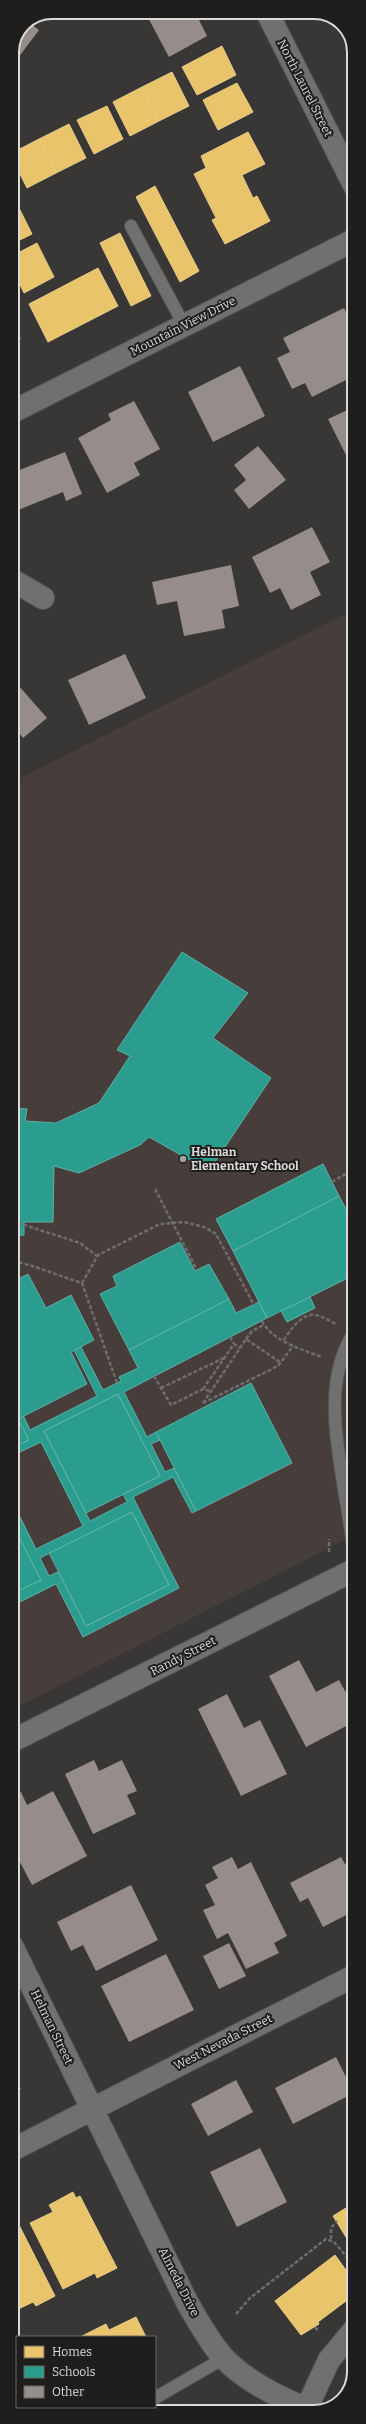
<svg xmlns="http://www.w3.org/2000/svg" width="366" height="2424" viewBox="0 0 366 2424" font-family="Bitter,serif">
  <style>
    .built { fill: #473e3c }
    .homes { fill: #e9c46a; stroke: #e5cb8b }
    .schools { fill: #2a9d8f; stroke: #5fafa5; fill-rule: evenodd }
    .building { fill: #968d8a }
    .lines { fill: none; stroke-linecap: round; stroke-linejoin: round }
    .service-casing { stroke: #565453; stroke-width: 14 }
    .minor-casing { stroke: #565453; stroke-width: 24 }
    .path { stroke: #6e6d6d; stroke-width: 2.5; stroke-dasharray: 4 2; stroke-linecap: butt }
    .service { stroke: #707070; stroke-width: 12 }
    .minor { stroke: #707070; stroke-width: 22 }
    .poi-dot { fill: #a3a1a0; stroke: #1f1e1d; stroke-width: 1.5 }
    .labels { text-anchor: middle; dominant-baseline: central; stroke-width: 4; stroke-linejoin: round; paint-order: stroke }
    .street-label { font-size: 12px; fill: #dcdad9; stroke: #1f1e1d }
    .poi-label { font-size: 12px; font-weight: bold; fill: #dcdad9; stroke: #1f1e1d; text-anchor: start }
    .rim { fill: none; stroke: #dcdad9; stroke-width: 2 }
  </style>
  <rect width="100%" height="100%" fill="#383736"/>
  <path class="built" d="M354 610V1535L12 1710V782Z"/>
  <path class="homes" d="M222 46 236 75 197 95 182 67Z
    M172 72 189 106 159 121 142 87Z
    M237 83 253 112 218 130 203 100Z
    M142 87 159 121 130 136 113 102Z
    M107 106 123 139 94 154 77 120Z
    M69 124 86 158 56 173 39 139Z
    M248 132 265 164 242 175 253 198 257 196 270 221 225 244 212 220 216 218 194 174 206 168 201 156Z
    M39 139 56 173 27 188 12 158V153Z
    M155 186 199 271 180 282 136 197Z
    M15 200 32 234 12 244V201Z
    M120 233 151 296 131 306 100 243Z
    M37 243 54 277 24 293 12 268V256Z
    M98 268 118 306 48 342 29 304Z
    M73 2192 76 2198 80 2196 117 2268 97 2278 95 2273 63 2289 30 2223 53 2212 49 2205Z
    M354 2203V2250L333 2216Z
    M19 2225 55 2296 36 2306 33 2302 12 2312V2228Z
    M335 2255 354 2281V2295L318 2322 319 2324 301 2335 275 2301Z
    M136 2317 146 2337H80L106 2324 109 2330Z
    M17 2357V2387L12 2377V2359Z
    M185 2404 196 2412H180Z"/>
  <path class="schools" d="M182 952 248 993 213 1038 271 1078 209 1171 149 1137 140 1145 79 1173 54 1166 53 1222H24V1235L12 1236V1108L27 1109 25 1121 56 1123 99 1103 130 1056 117 1050Z
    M323 1164 339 1196 233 1251 216 1219Z
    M339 1196 354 1224V1275L267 1318 233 1251Z
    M180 1242 195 1271 209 1264 229 1299 129 1350 100 1294 117 1286 113 1276Z
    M28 1274 46 1308 71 1295 94 1340 71 1352 87 1384 18 1419 29 1440 12 1448V1282Z
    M310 1297 315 1308 287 1322 281 1311Z
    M229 1299 236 1313 259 1302 267 1318 124 1392 147 1437 156 1432 160 1440 151 1444 165 1472 174 1468 196 1511 192 1513 173 1477 133 1497 179 1588 83 1637 56 1584 12 1606V1594L41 1580 12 1523V1501L36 1549 83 1526 41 1442 12 1456V1448L29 1440 18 1419 24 1417 30 1430 97 1396 74 1350 81 1347 103 1390 121 1381 119 1377 138 1368 129 1350ZM118 1394 160 1476 123 1494 127 1502 90 1521 44 1431ZM132 1512 169 1585 86 1626 58 1572 49 1576 40 1558Z
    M251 1383 292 1463 196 1511 156 1432Z
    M118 1394 160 1476 86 1513 44 1431Z
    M132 1512 169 1585 86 1626 49 1553Z
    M12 1523 41 1580 12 1594Z"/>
  <path class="building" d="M145 12H195L207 36 169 57Z
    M28 22 39 30 12 66V52L24 23Z
    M344 308 354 327V376L312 397 305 383 292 389 277 358 290 352 283 338Z
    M12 322 21 339 12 344Z
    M240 366 265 416 213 442 188 392Z
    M134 401 160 449 134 463 140 475 107 493 78 438 111 420 108 414Z
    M354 407V451L346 455 328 419Z
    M258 446 286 480 249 509 234 490 246 480 234 465Z
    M65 452 82 494 66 501 63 492 13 512 12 473Z
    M312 527 330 562 310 572 321 595 291 610 280 588 270 593 252 557Z
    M231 565 239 606 222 610 225 628 184 636 177 601 157 605 152 582Z
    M125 654 146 698 89 725 68 680Z
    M12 678 47 718 23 738 20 734 12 741Z
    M299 1660 316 1692 339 1680 354 1707V1722L306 1747 269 1676Z
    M227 1694 244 1728 260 1720 287 1774 241 1796 198 1709Z
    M94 1760 99 1771 122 1760 137 1791 127 1795 136 1814 93 1834 65 1774Z
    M53 1791 87 1856 32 1885 12 1847V1797L21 1792 27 1805Z
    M232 1857 238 1869 251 1862 287 1936 274 1943 279 1953 246 1969 228 1933 217 1939 203 1910 215 1905 205 1885 218 1878 212 1867Z
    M341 1857 345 1864 354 1859V1911L323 1927 308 1898 300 1902 290 1883Z
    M131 1885 158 1940 96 1971 83 1945 71 1951 57 1922Z
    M229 1943 246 1976 219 1989 203 1956Z
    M166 1954 194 2010 129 2042 101 1986Z
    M336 2057 354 2093 293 2124 275 2088Z
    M12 2071 21 2089 12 2093Z
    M236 2080 253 2112 208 2136 191 2104Z
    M260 2148 287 2202 237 2227 210 2172Z"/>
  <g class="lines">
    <defs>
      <path id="service" d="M131 226 184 325
        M354 1332C323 1381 337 1442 345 1496 349 1515 351 1534 354 1553
        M155 2398 224 2358
        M132 2412 139 2407"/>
      <path id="minor" d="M267 12 354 185
        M12 412 354 240
        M12 580 43 598
        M12 1741 354 1570
        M12 1946 187 2302C198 2321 208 2340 222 2356 245 2382 284 2400 315 2412
        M12 2150 354 1976
        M305 2412 329 2360 354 2330"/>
    </defs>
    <use href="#service" class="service-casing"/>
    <use href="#minor" class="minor-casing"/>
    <path class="path" d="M332 1182 354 1169
      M155 1189 197 1270
      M12 1221 80 1243 97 1256
      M13 1261C37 1266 59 1276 82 1283L117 1383
      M82 1283 98 1255 160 1224 184 1222 204 1227 216 1234 254 1305
      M350 1313 354 1306
      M262 1321C272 1341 303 1350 322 1357
      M230 1337 234 1344
      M246 1339 252 1331 264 1325
      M284 1340C290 1330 302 1313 315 1315 322 1316 330 1321 336 1324
      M154 1376 171 1405 203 1389 210 1391
      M161 1388 226 1357
      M203 1389 234 1344 240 1348
      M203 1403 246 1339 281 1363
      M203 1403 278 1366 293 1346
      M329 1552V1539
      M331 2239V2228L337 2221
      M236 2314 250 2298 326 2239 334 2242 354 2265
      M315 2327 319 2332"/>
    <use href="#service" class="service"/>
    <use href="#minor" class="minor"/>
  </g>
  <circle class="poi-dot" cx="183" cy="1159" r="4"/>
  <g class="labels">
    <g class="street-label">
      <text transform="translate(305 88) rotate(63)">North Laurel Street</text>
      <text transform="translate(183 326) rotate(-27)">Mountain View Drive</text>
      <text transform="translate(183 1656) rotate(-27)">Randy Street</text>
      <text transform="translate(52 2027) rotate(64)">Helman Street</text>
      <text transform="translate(223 2042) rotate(-27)">West Nevada Street</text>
      <text transform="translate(179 2282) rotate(63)">Almeda Drive</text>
    </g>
    <g class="poi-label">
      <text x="191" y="1152">Helman<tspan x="191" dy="14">Elementary School</tspan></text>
    </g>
  </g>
  <path d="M0 0H366V2424H0ZM52 19H314A33 33 0 0 1 347 52V2372A33 33 0 0 1 314 2405H52A33 33 0 0 1 19 2372V52A33 33 0 0 1 52 19Z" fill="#1f1e1d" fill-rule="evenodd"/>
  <path class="rim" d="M52 19H314A33 33 0 0 1 347 52V2372A33 33 0 0 1 314 2405H52A33 33 0 0 1 19 2372V52A33 33 0 0 1 52 19Z"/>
  <rect x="16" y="2336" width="140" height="72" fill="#1f1e1d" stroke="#6b6968"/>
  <rect x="24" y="2346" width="20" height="12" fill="#e9c46a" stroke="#6b6968"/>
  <text x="52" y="2356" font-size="12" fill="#dcdad9">Homes</text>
  <rect x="24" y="2366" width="20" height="12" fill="#2a9d8f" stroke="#6b6968"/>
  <text x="52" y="2376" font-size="12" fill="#dcdad9">Schools</text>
  <rect x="24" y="2386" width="20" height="12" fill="#968d8a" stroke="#6b6968"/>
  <text x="52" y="2396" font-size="12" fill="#dcdad9">Other</text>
</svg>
